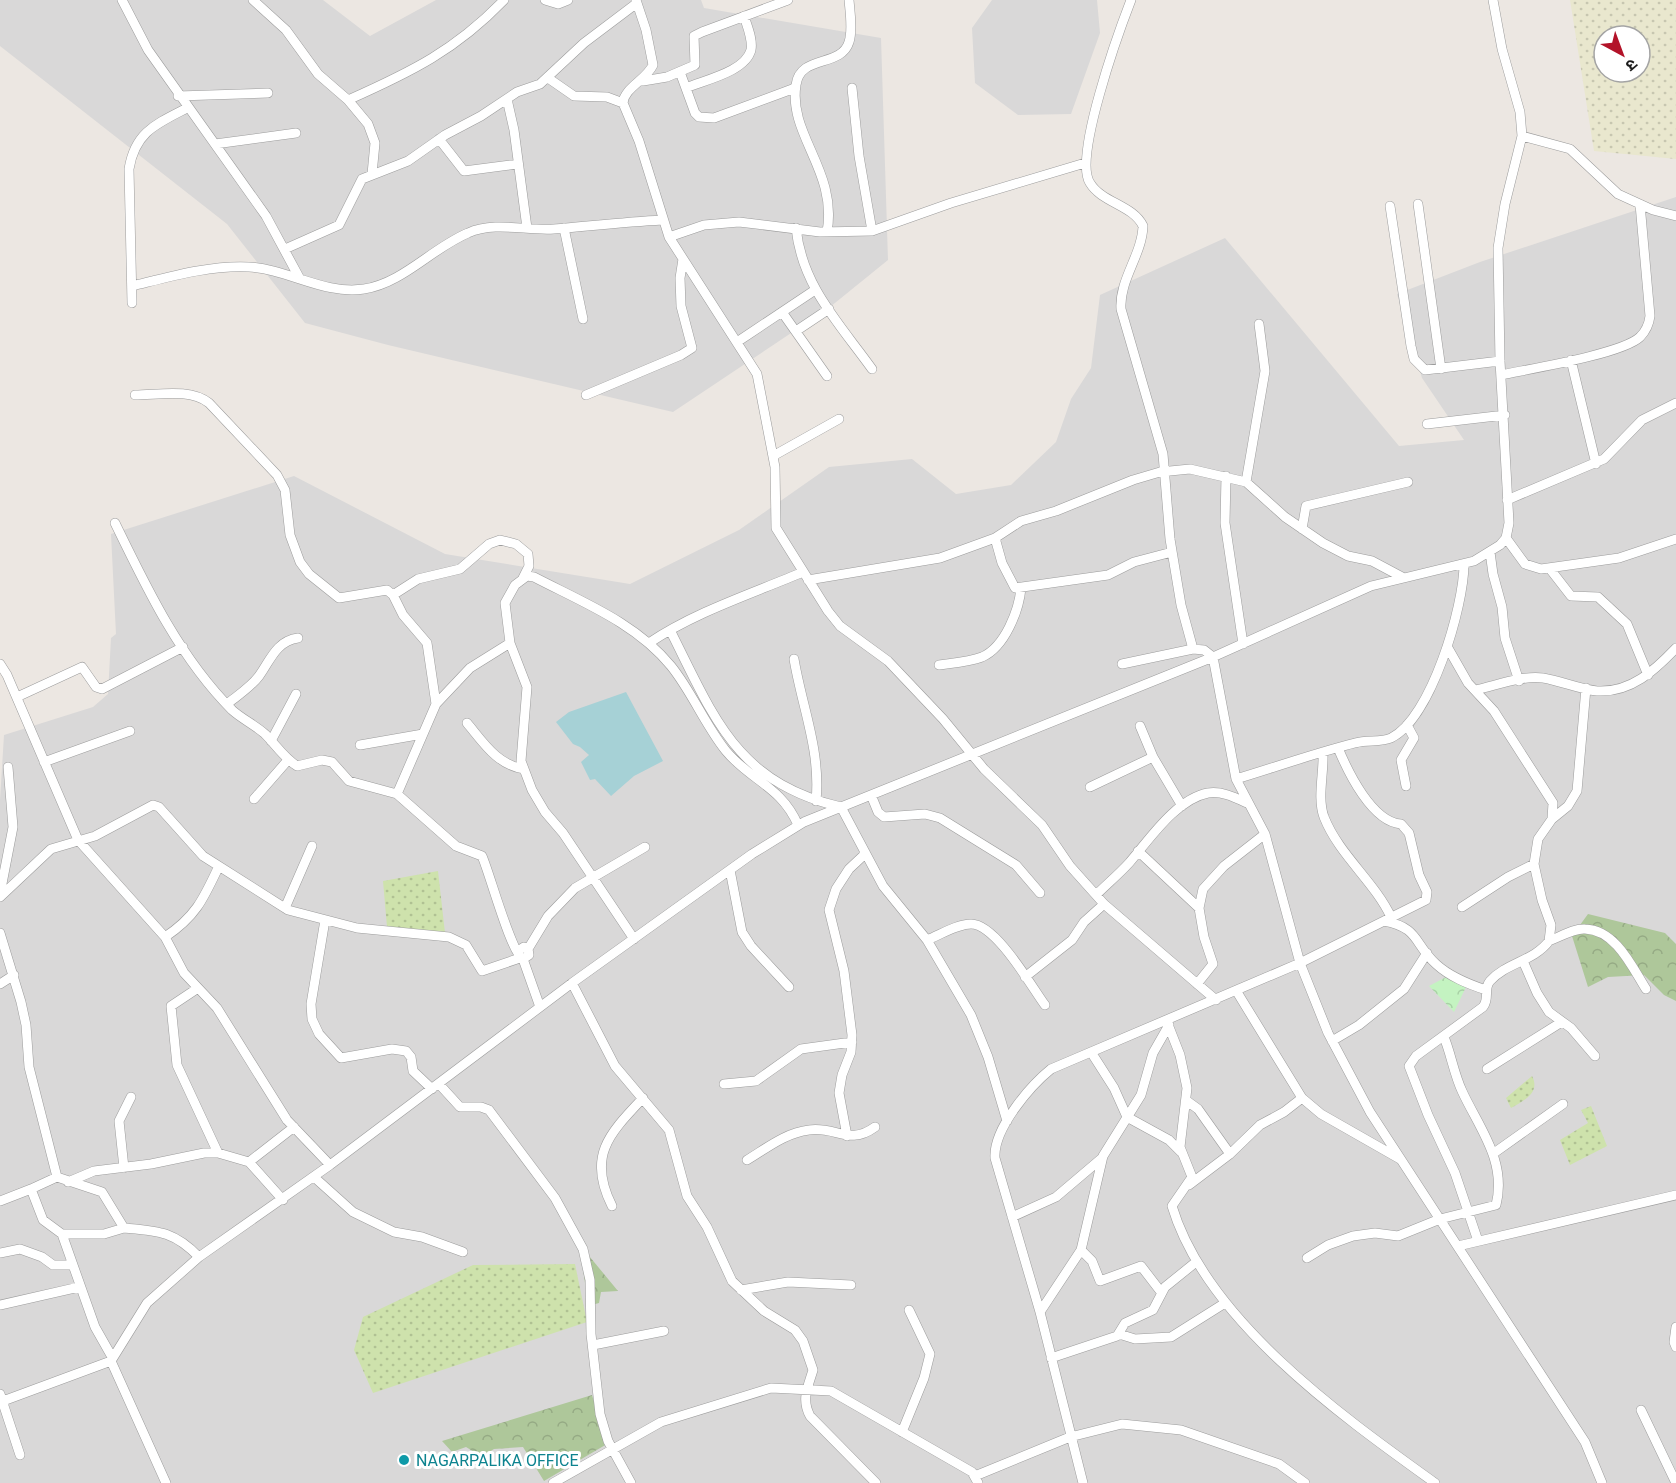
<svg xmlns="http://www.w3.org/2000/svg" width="1676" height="1483" viewBox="0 0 1676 1483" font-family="Roboto,'Noto Sans Devanagari',sans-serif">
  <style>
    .residential { fill: #d9d8d8 }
    .farmland { fill: url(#farmland-dots); fill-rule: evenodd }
    .grass { fill: url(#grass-dots) }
    .forest { fill: url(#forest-crowns) }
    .park { fill: url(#park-crowns) }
    .water { fill: #a6d1d6 }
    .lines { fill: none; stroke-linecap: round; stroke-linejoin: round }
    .minor-casing { stroke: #9c9c9c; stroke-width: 10 }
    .minor { stroke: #fff; stroke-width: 9 }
    .culture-dot { fill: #0f9aa8; stroke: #fff; stroke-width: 2 }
    .labels { text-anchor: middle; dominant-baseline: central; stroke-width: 6; stroke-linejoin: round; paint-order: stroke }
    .culture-label { font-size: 16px; fill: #0d838f; stroke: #fff; text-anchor: start }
  </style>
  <defs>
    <pattern id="farmland-dots" width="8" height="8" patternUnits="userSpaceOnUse" patternTransform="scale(1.5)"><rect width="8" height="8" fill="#e9e7ce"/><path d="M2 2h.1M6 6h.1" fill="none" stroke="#c7c6b0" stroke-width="1.8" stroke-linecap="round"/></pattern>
    <pattern id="grass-dots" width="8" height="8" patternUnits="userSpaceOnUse" patternTransform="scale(1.5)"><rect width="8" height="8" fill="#cee2ac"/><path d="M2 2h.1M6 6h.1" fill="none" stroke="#b0c193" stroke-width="1.8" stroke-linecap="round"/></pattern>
    <pattern id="forest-crowns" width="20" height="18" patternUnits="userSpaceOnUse" patternTransform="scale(1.5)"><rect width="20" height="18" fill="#aec79a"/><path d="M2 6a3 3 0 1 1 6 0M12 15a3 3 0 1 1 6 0" fill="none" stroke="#95aa84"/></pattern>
    <pattern id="park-crowns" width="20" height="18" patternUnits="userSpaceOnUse" patternTransform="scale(1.5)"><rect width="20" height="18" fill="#c4f3c1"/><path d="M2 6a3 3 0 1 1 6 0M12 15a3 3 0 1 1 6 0" fill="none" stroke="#a8d0a5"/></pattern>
  </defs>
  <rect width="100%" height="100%" fill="#ece7e2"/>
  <path class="residential" d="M0 0H323L370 36 436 0H701L704 8 881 38 888 260 830 307 673 412 388 345 305 323 227 224 0 46Z
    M992 0H1097L1100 33 1071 114 1018 115 975 83 972 28Z
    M1676 197V1483H0V800L4 735 93 707 108 694 111 638 116 634 111 534 294 476 445 554 630 584 739 530 829 467 912 459 956 494 1011 485 1056 442 1071 399 1091 368 1100 295 1225 238 1399 446 1464 440 1422 378 1397 294 1480 262Z"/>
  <path class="farmland" d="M1570 0H1676V159L1594 151ZM1604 36H1640V72H1604Z"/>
  <path class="grass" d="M438 871 445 933 387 927 383 881Z
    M1532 1076C1541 1093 1523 1101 1511 1108L1506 1098Z
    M1591 1106 1607 1146 1570 1165 1560 1140 1588 1123 1581 1110Z
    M575 1264 587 1322 373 1393 354 1350 363 1317 473 1265Z"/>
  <path class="forest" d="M1588 914 1665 933 1676 944V1001L1664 995 1644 975 1608 977 1588 987 1572 936Z
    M580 1245 618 1291 601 1292 599 1303 588 1306Z
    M592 1395 607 1444 544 1481 523 1447 494 1449 486 1454 479 1455 466 1447 452 1452 442 1441Z"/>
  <path class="park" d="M1448 976 1466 987 1454 1012 1429 986Z"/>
  <path class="water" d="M626 692 663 761 634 776 611 796 595 779 590 780 581 762 589 755 580 747 573 744 556 722 569 712Z"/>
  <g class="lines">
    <defs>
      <path id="minor" d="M122 0 148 50 266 216 300 279
        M253 0 286 30 318 74 348 100 368 124 375 143 372 174
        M545 0 558 4 568 0
        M636 0 646 30 653 65C646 80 624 88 623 103L639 141 669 237 757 374 775 467 776 528 828 611 840 626 888 661 943 719 984 769 1042 825 1070 866 1104 904 1216 1000
        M1131 0C1119 31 1073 158 1090 183 1102 203 1133 205 1143 226 1142 255 1119 280 1121 309L1163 454 1170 539 1181 605 1193 649
        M680 72 695 113 699 117 714 118 795 88
        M548 78 574 96 607 97 623 103
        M643 81 667 77 695 65 694 36 702 32 788 0
        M686 88C704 80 745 72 751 50 753 39 747 26 744 16
        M852 88 859 156 872 231
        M178 96 268 93
        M507 99 514 130 527 228
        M348 100C411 72 456 50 504 0
        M1522 136 1570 149 1618 194 1653 210 1676 216
        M439 139 464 171 518 164
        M215 144 296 133
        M1418 204 1441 369
        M1390 206 1411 346 1414 359 1425 370 1500 361
        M564 228 583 319
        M796 228C802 286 839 323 872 369
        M827 232C838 171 788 135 796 85 800 54 841 68 849 42 853 30 850 12 849 0
        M669 237 704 225 739 222 820 232 872 231 951 203 1085 163
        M285 249 339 225 362 179 408 161 445 135 481 116 517 92 540 84 584 43 637 3
        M132 286C169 277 210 265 249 267 288 269 324 295 364 289 403 283 432 248 468 233 495 221 526 231 554 229 590 226 626 222 662 220
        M132 303 129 169C135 132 156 124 187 108
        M782 312 827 376
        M796 331 829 309
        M737 342 815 290
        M1571 360 1596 464
        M1501 375C1529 369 1622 354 1640 337 1646 331 1649 324 1650 316L1640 204
        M135 395C158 395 190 388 209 403L277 475 285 490 290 535 300 562 309 574 339 598 387 590 393 595 403 615 427 643 436 704
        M586 395 681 355 692 348 681 306 680 278 683 259
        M1427 424 1505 415
        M773 456 839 419
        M1226 476 1225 523 1243 644
        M1246 482 1265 371 1259 324
        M1507 500 1604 459 1642 420 1676 403
        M115 523C147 589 180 658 232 710 242 719 255 725 265 734 276 745 284 758 297 766L322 760 332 762 349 781 397 794 456 846 482 856C490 874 511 953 523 959L529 955 528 949 524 947 518 951
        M1302 529 1306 506 1408 482
        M995 538 1002 563 1015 588 1108 575 1134 562 1172 552
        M1506 538 1525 564 1541 569 1619 558 1676 539
        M1490 552 1493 574 1502 607 1505 638 1519 681
        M1550 569 1571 596 1598 597 1627 624 1648 675
        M808 580 940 558 995 538 1021 521 1056 511 1133 480 1160 472 1190 469 1246 482 1285 517 1323 543 1348 556 1372 561 1402 577
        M393 595 418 579 460 569 489 544 500 540 516 544 528 554 529 566 523 578
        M670 630C714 717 736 783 841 807L883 886 927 940 971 1015 988 1057 1007 1121
        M649 643C695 612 751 594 803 572
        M1448 648 1468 683 1494 711 1553 803 1552 819 1538 839 1534 864 1542 900 1551 925 1549 941C1534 961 1506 963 1490 981 1483 989 1490 998 1483 1007L1416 1056 1409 1066 1428 1115 1455 1173 1478 1241
        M794 659C802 707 821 751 816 801
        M0 664 7 675 78 840 165 937 184 973 217 1008 287 1120 330 1165
        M1122 664 1193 649 1204 650 1213 657 1236 779 1265 834 1300 963 1328 1033 1370 1112 1585 1442 1602 1483
        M939 665C953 663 969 662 982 657 1005 647 1019 610 1021 588
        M1475 690C1495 686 1522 675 1543 678 1561 681 1579 689 1597 691 1631 693 1655 670 1676 648
        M17 697 82 667 96 687 102 689 183 647
        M227 704C237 696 251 687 259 676 270 661 276 641 298 638
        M467 723C483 742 497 765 524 769
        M1140 726 1153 757 1182 806
        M271 741 296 694
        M360 745 423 734
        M1323 753C1324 773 1317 798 1324 817 1339 855 1374 881 1391 917
        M44 762 130 731
        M1236 779C1276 767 1315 753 1355 743 1367 739 1380 743 1391 738 1431 719 1464 606 1464 564
        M1406 786 1401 760 1414 738 1407 725
        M1090 787 1153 757
        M397 794 436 704 470 668 510 643
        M871 795 878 812 884 817 925 814 940 818 1016 865 1040 893
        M254 799 288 760
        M1552 819 1568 806 1577 791 1586 688
        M1138 851 1199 908
        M730 870 742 932 751 946 789 987
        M0 894 13 827 8 767
        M1096 895C1107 884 1119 874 1129 863 1149 840 1176 799 1208 793 1222 791 1234 797 1247 803
        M0 897 51 849 95 836 153 805 159 807 203 856 288 910 357 928 449 937 466 945 482 971 520 958
        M1462 907 1508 877 1534 864
        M285 908 312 846
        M325 920 311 1004 312 1019 319 1034 341 1058 392 1049 406 1051 411 1057 413 1071 432 1089
        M1384 921C1420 928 1413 943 1436 964 1450 977 1468 984 1486 990
        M0 933 21 1002 26 1025 29 1067 57 1177 102 1192 124 1228C158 1231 174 1231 199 1257
        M165 937C195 917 203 900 218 868
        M634 939 563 833 545 812 532 790 521 761 527 687 510 643 505 603 515 585 527 576 534 577C582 602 636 623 671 666 692 692 705 725 726 751 751 781 781 786 798 825
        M927 940C940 935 957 924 971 924 996 924 1031 986 1045 1005
        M1549 941C1560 937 1574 928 1585 929 1616 930 1632 967 1646 989
        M528 949 548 916 575 888 645 847
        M523 959 540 1007
        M1523 961 1537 993 1549 1012 1571 1028 1595 1056
        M1025 977 1072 940 1084 922 1104 904
        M572 983 615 1066 669 1130 687 1196 707 1227 732 1281 764 1311 795 1330 803 1341 813 1370C808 1387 801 1399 810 1416L876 1483
        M0 984 14 975
        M1197 984 1213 964 1204 937 1199 908 1203 889 1224 866 1265 834
        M198 988 171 1006 177 1065 218 1153
        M1237 992 1302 1098 1321 1114 1400 1159
        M1169 1027 1180 1055 1187 1088 1180 1147 1192 1177 1172 1206C1206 1320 1343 1417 1435 1483
        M1332 1041 1359 1025 1404 989 1427 953
        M1091 1052 1114 1088 1127 1117 1169 1140 1181 1152
        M1487 1069 1560 1023
        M439 1084 460 1107H481L489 1110 555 1198 583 1249 590 1280 591 1334 600 1414 608 1441 631 1483
        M724 1084 756 1081 801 1049 852 1042
        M1187 1101 1198 1109 1230 1154
        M847 1136 839 1093 842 1075 851 1052 852 1035 844 971 829 910 836 889 849 869 865 854
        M1494 1153 1563 1104
        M747 1160C767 1148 785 1133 809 1130 836 1126 849 1146 875 1127
        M249 1162 294 1127
        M124 1168 119 1121 131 1097
        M314 1177 353 1212 394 1232 422 1237 463 1252
        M68 1182 94 1171 151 1164 204 1153H218L249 1162 283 1200
        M1189 1185 1230 1154 1260 1125 1284 1112 1302 1098
        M31 1189 57 1177
        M0 1201 31 1189 43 1220 62 1234 95 1327 112 1357
        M612 1206C587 1156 609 1134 643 1098
        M1012 1217 1056 1197 1102 1158
        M62 1234H104L124 1228
        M1458 1246 1676 1195
        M1081 1250 1092 1261 1100 1281 1141 1266 1161 1292
        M0 1253 20 1249 42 1257 53 1265H72
        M1307 1258 1328 1245 1353 1236 1375 1233 1398 1236 1440 1219 1496 1205C1507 1161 1479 1128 1462 1091 1454 1074 1451 1054 1444 1037
        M741 1290 788 1282 851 1285
        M0 1305 79 1287
        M1040 1312 1081 1250 1103 1156 1141 1095 1153 1053 1169 1025
        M1676 1327 1674 1342 1676 1347
        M1119 1334 1135 1339 1171 1337 1225 1303
        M593 1345 664 1331
        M1051 1358 1117 1336 1125 1323 1153 1310 1165 1287 1196 1262
        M0 1394 20 1455
        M3 1401 111 1361
        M1641 1410 1676 1483
        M902 1432 924 1378 930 1354 909 1310
        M975 1476 1070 1437 1122 1424 1181 1430 1279 1464 1305 1483
        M166 1483 111 1361 147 1303 199 1257 330 1165 572 983 752 854 804 822 1213 657 1371 586 1474 561 1500 545 1506 538 1509 523 1500 361 1498 248 1505 204 1522 136 1520 112 1502 49 1493 0
        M553 1483 661 1422 771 1388 831 1391 972 1472 978 1483
        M1083 1483 1040 1312 995 1158C993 1129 1030 1086 1051 1069L1300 963 1426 900 1427 892 1419 875 1409 833 1401 824C1372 822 1348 772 1338 748"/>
    </defs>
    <use href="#minor" class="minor-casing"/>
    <use href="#minor" class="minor"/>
  </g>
  <circle class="culture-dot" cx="404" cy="1460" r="6"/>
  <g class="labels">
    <g class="culture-label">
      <text x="416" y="1460">NAGARPALIKA OFFICE</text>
    </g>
  </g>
  <g transform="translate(1622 54) rotate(139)"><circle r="28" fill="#ffffff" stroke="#a4a4a4" stroke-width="1.5"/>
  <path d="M0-4.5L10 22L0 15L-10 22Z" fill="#b31329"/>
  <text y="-9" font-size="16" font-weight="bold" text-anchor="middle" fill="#1b1b1b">उ</text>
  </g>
</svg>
